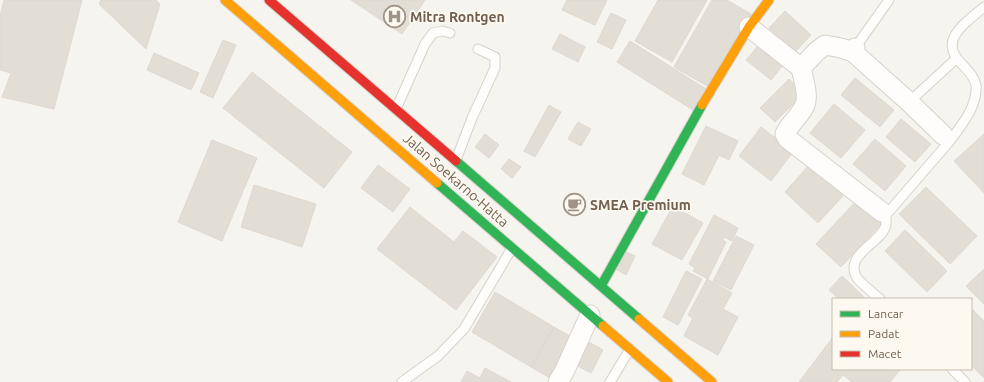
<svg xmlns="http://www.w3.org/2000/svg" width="984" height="382" viewBox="0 0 984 382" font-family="Ubuntu,sans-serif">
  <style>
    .building { fill: #e2ddd5; stroke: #ded8d1 }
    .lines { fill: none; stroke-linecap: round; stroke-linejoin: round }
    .lane-casing { stroke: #d6d1cc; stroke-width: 11 }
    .street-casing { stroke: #d6d1cc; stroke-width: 21 }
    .fast-casing { stroke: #d6d1cb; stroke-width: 11 }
    .slow-casing { stroke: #d6d1cb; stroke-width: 11 }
    .jam-casing { stroke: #d6d1cb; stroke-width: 11 }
    .lane { stroke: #fefdfc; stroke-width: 9 }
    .street { stroke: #fefdfc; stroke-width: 19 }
    .fast { stroke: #30b455; stroke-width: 9 }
    .slow { stroke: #ff9f0a; stroke-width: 9 }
    .jam { stroke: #e5322d; stroke-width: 9 }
    .labels { text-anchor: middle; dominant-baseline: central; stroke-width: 3.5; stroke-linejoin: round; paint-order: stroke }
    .poi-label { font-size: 14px; font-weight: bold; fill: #725f50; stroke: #fdf9f0; text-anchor: start }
    .street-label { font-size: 14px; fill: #725f50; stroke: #fdf9f0 }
  </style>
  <rect width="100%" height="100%" fill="#f6f4ee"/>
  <path class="building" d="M4 0H82L54 109 2 97 11 73 0 70V16Z
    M101 0H156L160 4 146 49 99 4Z
    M351 0H425L402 34Z
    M567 0H607L595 25 562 10Z
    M658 0H707L672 62 635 41Z
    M712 0H727L751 14 709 87 674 67Z
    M785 11 811 35 795 52 769 28Z
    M611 13 626 20 612 49 597 42Z
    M560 34 585 47 578 62 552 49Z
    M223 40 236 45 213 98 200 92Z
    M630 41 706 89 693 110 617 62Z
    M758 46 783 65 771 80 746 60Z
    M154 53 199 73 191 90 147 70Z
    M252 72 352 152 324 188 223 108Z
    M855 78 894 110 880 127 841 95Z
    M789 79 804 93 775 122 760 108Z
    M834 104 865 130 841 158 810 133Z
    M549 105 561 112 535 157 524 151Z
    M901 119 931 144 915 162 886 137Z
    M578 122 591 129 581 146 568 139Z
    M706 126 738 141 729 160 719 155 704 185 682 174Z
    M761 127 793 152 771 181 739 156Z
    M485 134 499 145 489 158 475 147Z
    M984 134V193L954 161Z
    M875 139 906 166 885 191 853 164Z
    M212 140 257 158 222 241 178 222Z
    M509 159 521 167 512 178 501 169Z
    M378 165 410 189 393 212 361 188Z
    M809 165 843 196 818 223 785 192Z
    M254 185 316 204 302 247 241 227Z
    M926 187 977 236 950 264 899 214Z
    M859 198 884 221 841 267 816 244Z
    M673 206 703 223 682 260 652 244Z
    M410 207 454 242 463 231 497 257 456 310 377 249Z
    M714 215 738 228 732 241 724 237 723 240 726 242 708 279 693 271 695 268 689 264Z
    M905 230 947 271 927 292 885 251Z
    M736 236 754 245 731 290 713 281Z
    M624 251 635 256 626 275 616 269Z
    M984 269V304L966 286Z
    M686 271 702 279 678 325 663 317Z
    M842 276 866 299H839L829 290Z
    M707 279 732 293 723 309 738 317 718 355 684 336 693 318 688 315Z
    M495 292 554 327 531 367 472 332Z
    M971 308 984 321V378L971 365Z
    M554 327 575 339 552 379 531 367Z
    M833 337V369H899L900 370 890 382H852L843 375 837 382H799Z
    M587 341 603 350 591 373 574 364Z
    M485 368 511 382H461L467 371 480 378Z"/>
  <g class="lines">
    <defs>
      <path id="lane" d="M855 48 889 0
        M909 102 957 58
        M396 109 425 44 433 33 442 31 450 33
        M949 142C961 126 978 106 976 85 973 68 947 59 953 40 957 27 974 16 984 7
        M456 160 472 118 495 68V57L478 49
        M880 299C873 293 862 284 857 278 843 254 881 244 886 225 886 222 886 218 886 215L949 142 943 135
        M952 369 965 382
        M402 382 438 356 464 329 512 248
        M610 382 630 349"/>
      <path id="street" d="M749 27 801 68
        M855 48 853 52 841 48 825 45 817 51 801 68C803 78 809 95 805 105 801 115 790 123 785 134L788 139 882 212
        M853 52 909 102 943 135
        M558 382 564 372 590 315"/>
      <path id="fast" d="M456 161 639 319
        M437 183 603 326
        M601 286 702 105"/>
      <path id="slow" d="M225 0 437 183
        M702 105 749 27 769 0
        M639 319 712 382
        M603 326 668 382"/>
      <path id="jam" d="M269 0 456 161"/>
    </defs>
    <use href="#lane" class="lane-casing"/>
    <use href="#street" class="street-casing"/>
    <use href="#fast" class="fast-casing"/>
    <use href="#slow" class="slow-casing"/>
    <use href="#jam" class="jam-casing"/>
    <use href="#lane" class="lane"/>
    <use href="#street" class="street"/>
    <use href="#fast" class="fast"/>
    <use href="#slow" class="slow"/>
    <use href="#jam" class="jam"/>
  </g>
  <defs>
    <symbol id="hospital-ring" viewBox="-11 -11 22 22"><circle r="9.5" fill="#fdf9f0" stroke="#a09387" stroke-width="1.5"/><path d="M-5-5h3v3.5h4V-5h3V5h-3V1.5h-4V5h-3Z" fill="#a09387"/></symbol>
    <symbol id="cafe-ring" viewBox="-11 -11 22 22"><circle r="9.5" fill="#fdf9f0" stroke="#a09387" stroke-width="1.5"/><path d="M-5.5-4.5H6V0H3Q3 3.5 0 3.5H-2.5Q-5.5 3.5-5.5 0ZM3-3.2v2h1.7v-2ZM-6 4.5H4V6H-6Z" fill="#a09387"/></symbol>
  </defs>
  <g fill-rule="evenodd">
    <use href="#hospital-ring" x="382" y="4" width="25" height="25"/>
    <use href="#cafe-ring" x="562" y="192" width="25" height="25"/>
  </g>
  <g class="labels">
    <g class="poi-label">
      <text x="410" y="17">Mitra Rontgen</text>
      <text x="590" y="205">SMEA Premium</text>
    </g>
    <g class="street-label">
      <text transform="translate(456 180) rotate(41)">Jalan Soekarno-Hatta</text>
    </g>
  </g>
  <rect x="832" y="298" width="140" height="72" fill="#fdf9f0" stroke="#c5bbb0"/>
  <rect x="840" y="311" width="20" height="6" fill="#30b455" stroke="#c5bbb0"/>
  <text x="868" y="318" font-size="12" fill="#725f50">Lancar</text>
  <rect x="840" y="331" width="20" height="6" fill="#ff9f0a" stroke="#c5bbb0"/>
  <text x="868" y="338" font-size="12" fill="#725f50">Padat</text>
  <rect x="840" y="351" width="20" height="6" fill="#e5322d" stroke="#c5bbb0"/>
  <text x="868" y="358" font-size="12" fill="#725f50">Macet</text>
</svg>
